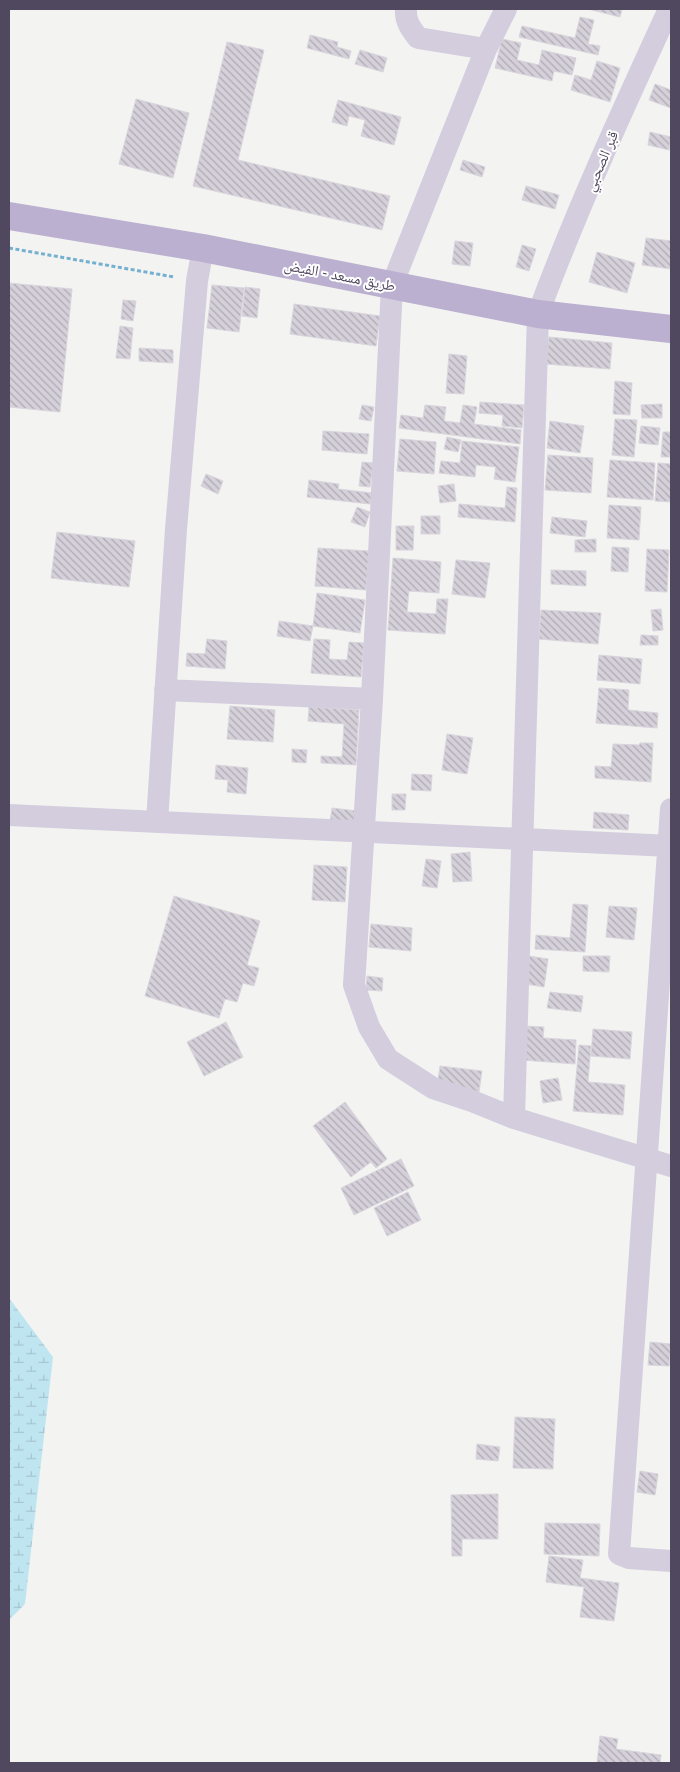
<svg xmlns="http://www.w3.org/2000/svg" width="680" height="1772" viewBox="0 0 680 1772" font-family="Arial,'Noto Naskh Arabic',sans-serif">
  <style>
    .wetland { fill: url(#wetland-marsh) }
    .building { fill: url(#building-back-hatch); stroke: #d9d5dd }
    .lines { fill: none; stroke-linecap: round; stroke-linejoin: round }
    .path { stroke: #76b0d0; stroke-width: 3; stroke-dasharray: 4 2.5; stroke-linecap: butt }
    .street { stroke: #d3cdde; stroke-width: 22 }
    .primary { stroke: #bbb0d0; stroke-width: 28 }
    .labels { text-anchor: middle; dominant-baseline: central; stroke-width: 4; stroke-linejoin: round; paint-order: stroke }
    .street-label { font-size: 15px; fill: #50485f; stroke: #fff }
  </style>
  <defs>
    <pattern id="wetland-marsh" width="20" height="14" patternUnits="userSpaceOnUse" patternTransform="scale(1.25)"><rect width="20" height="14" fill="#bfe5f1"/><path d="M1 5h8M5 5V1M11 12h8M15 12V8" fill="none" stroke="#a6c6d1"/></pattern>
    <pattern id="building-back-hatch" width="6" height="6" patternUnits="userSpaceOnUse" patternTransform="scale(1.25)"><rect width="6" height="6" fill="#d5d0d9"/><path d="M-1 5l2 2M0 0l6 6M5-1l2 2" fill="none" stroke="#afabb3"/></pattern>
  </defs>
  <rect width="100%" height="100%" fill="#f3f3f1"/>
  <path class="wetland" d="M9 1298 53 1357 25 1604 9 1620Z"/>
  <path class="building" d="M588 9H622L620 17Z
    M580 17 594 20 588 44 600 46 598 55 519 37 522 26 575 38Z
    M310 35 338 42 337 47 351 51 349 59 307 48Z
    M502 39 521 43 517 60 539 65 542 50 576 58 572 75 554 71 552 81 495 68Z
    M227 42 264 50 238 160 390 196 382 230 193 186Z
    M360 50 387 58 383 72 355 64Z
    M597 61 620 68 610 102 571 90 575 75 591 80Z
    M655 84 671 90V108L649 100Z
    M136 99 189 113 173 178 119 164Z
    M338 100 401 117 394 145 361 136 365 120 349 116 347 126 332 122Z
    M650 132 671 137 669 150 648 145Z
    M463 160 485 167 482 177 460 170Z
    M526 186 559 195 555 209 522 200Z
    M646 238 671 241V269L642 265Z
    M455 241 473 243 470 266 452 264Z
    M522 245 536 249 529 271 516 267Z
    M597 252 635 263 627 293 589 282Z
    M9 283 72 289 60 412 9 407Z
    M212 285 244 288 239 332 207 328Z
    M245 287 260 289 257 318 242 316Z
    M123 300 136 301 133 321 121 319Z
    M294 304 380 316 376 346 290 334Z
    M120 326 133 328 130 359 116 358Z
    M549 337 612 343 610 369 546 364Z
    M139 348 173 350V363L139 361Z
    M449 354 467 356 464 394 446 393Z
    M615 381 632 383 630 415 613 414Z
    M480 402 524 405 522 428 502 426 503 415 479 413Z
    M662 404V418H642L641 405Z
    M362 405 374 407 371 421 359 419Z
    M425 405 446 407 444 421 460 423 463 405 477 407 474 424 521 430 520 444 399 428 401 415 423 418Z
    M615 419 637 420 634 457 612 455Z
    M550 421 584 426 580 453 547 448Z
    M641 426 660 428 658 445 639 443Z
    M323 431 369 434 367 454 322 450Z
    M663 432H671V457H661Z
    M447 437 461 440 458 452 444 449Z
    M400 439 436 442 434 474 397 471Z
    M462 441 519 447 515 482 494 479 496 467 476 465 475 477 439 473 441 461 460 463Z
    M548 455 593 458 591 493 545 490Z
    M610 460 655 463 653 500 607 497Z
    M362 462 373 463 370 487 359 486Z
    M658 463 671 464V502L655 501Z
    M206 474 223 481 218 494 201 486Z
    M309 480 339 484 338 489 372 493 370 504 307 497Z
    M454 484 456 501 440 503 438 486Z
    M507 487 517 488 515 522 458 517 459 504 505 508Z
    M609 505 641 507 639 540 607 538Z
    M357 507 370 512 365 527 351 522Z
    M421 516H440V534H421Z
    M552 517 587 521 585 537 550 533Z
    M396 526H414L413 550H396Z
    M57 532 135 541 129 587 51 578Z
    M596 539V552H575V540Z
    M612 547 629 548 628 572 611 571Z
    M318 548 369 551 366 590 315 586Z
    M647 549 669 550 667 592 645 591Z
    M393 558 441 562 439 593 409 591 407 612 436 614 437 599H448L445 634 388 630Z
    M456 560 490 563 485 598 452 594Z
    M551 570 586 571V586L551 584Z
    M317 593 365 600 360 633 313 626Z
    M661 609 663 630 653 631 651 610Z
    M541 610 601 613 598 644 539 639Z
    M279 621 313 626 310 641 277 636Z
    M641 635 658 636V645H640Z
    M207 639 227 641 225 669 186 666 187 653 205 654Z
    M314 639 330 640 329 659 347 660 349 642 364 643 361 677 311 673Z
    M599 655 642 659 640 684 597 680Z
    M599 688 629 690 628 710 658 713 657 728 596 723Z
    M230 706 275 710 273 742 227 739Z
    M309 707 359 710 356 765 321 763V756L342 757 344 724 308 721Z
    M447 734 473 738 467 774 442 770Z
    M640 743H653L651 782 595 778V766L611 767 613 744 639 745Z
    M292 749 307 750 306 763 292 762Z
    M216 765 248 768 246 794 227 792 228 780 215 779Z
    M412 774 432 775 431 791 411 790Z
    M392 794H406L405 810H392Z
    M332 808 358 811 357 825 330 822Z
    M594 812 629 815 628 830 593 828Z
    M470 852 472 881 453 882 451 854Z
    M426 859 441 861 437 888 422 886Z
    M314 865 347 867 345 902 312 900Z
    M174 896 260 921 247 965 259 968 254 986 243 983 237 1002 225 999 219 1018 145 996Z
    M573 904 588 905 585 952 535 949 536 935 570 938Z
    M609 906 637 908 634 940 606 937Z
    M371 924 412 928 411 951 369 947Z
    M529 956 548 959 544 987 525 984Z
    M583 956H610L609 972 583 971Z
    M367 976 383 978 382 991 366 990Z
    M550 992 583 996 581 1012 547 1008Z
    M226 1022 243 1057 204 1076 187 1042Z
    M525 1026 544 1027 543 1038 576 1040 575 1064 522 1060Z
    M593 1029 632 1032 630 1059 591 1056Z
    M579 1045 591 1046 588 1082 625 1085 623 1115 573 1111Z
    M440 1066 482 1071 479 1092 437 1087Z
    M558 1078 562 1100 543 1103 540 1081Z
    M345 1102 387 1159 376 1168 371 1162 351 1177 313 1126Z
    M401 1159 414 1186 354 1215 341 1188Z
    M408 1192 421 1220 387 1236 374 1208Z
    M650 1342 671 1344 669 1366 648 1365Z
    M515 1417 555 1419 553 1469 513 1468Z
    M477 1444 500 1447 498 1461 476 1459Z
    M640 1471 658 1474 655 1495 637 1492Z
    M498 1494V1539H462V1556H452L451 1495Z
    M545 1523 600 1524 599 1556 544 1554Z
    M549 1556 583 1560 580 1578 619 1583 614 1621 580 1617 584 1587 546 1582Z
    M600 1736 618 1739 616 1749 661 1755 660 1763H597Z"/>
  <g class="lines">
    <path class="path" d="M9 248 174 277"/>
    <path class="street" d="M406 9C405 21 411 29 418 38L486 49
      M506 9 486 49 392 285 372 699 354 985 369 1027 388 1059 433 1088 472 1101 514 1118 671 1166
      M165 690 372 699
      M671 809 619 1554 629 1558 671 1561
      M9 815 671 846
      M157 822 176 529 197 281 203 248
      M514 1118 538 314C576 211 623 109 669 9"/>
    <path class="primary" d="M9 216 203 248 538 314 671 329"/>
  </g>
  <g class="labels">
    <g class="street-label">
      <text transform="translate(601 161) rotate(-67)">قبر الصحبي</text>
      <text transform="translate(340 275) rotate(11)">طريق مسعد - الفيض</text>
    </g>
  </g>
  <rect width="680" height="1772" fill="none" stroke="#50485f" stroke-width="20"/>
</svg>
